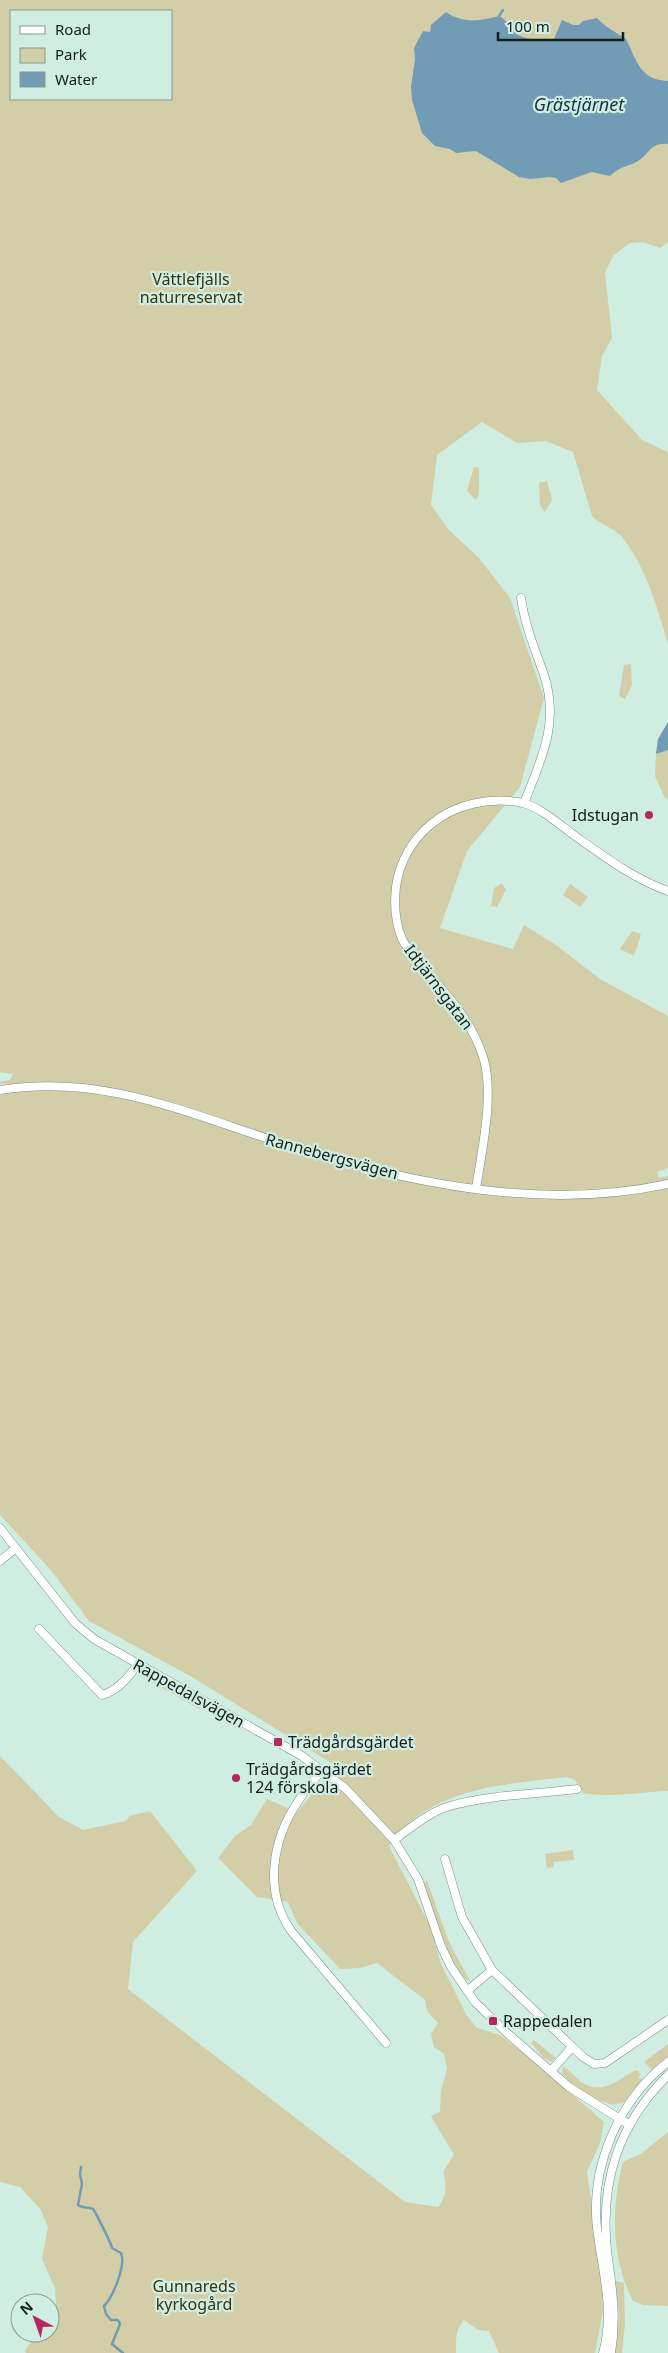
<svg xmlns="http://www.w3.org/2000/svg" width="668" height="2353" viewBox="0 0 668 2353" font-family="'Noto Sans',sans-serif">
  <style>
    .green { fill: #d3cea8; fill-rule: evenodd }
    .water { fill: #729cb5 }
    .lines { fill: none; stroke-linecap: round; stroke-linejoin: round }
    .stream { stroke: #729cb5; stroke-width: 2.5 }
    .street-casing { stroke: #769186; stroke-width: 9 }
    .street { stroke: #fff; stroke-width: 8 }
    .poi-dot { fill: #b42860; stroke: #d0ede1; stroke-width: 2 }
    .labels { text-anchor: middle; dominant-baseline: central; stroke-width: 4.5; stroke-linejoin: round; paint-order: stroke }
    .park-label { font-size: 16px; fill: #38330f; stroke: #d0ede1 }
    .poi-label { font-size: 16px; fill: #141f1a; stroke: #d0ede1; text-anchor: start }
    .street-label { font-size: 16px; fill: #141f1a; stroke: #d0ede1 }
    .water-label { font-size: 18px; font-style: italic; fill: #103548; stroke: #d0ede1 }
  </style>
  <rect width="100%" height="100%" fill="#d0ede1"/>
  <path class="green" d="M0 0H668V242L660 248 643 242 630 243 614 255 605 272 612 338 602 356 597 390 642 440 668 452V644C658 609 646 568 623 538 616 529 601 525 592 516L573 452 546 441 517 443 482 422 437 455 431 505 449 530 479 558 510 598 544 698 520 787 467 851 440 928 513 949 524 925 556 945 600 979 668 1016V1168L657 1172 659 1178 668 1176V1791C641 1792 608 1798 583 1793L575 1780 567 1777C504 1784 427 1788 389 1846L430 1926 441 1964 467 2016 477 2028 500 2035 528 2056 604 2122 600 2143 587 2172 601 2270 603 2310 595 2353H499L489 2331 478 2330 464 2320C455 2330 456 2340 456 2353H26L25 2351 37 2333H50V2314L56 2306 55 2288 42 2259 48 2227 41 2210 20 2187 0 2182V1756L59 1817 83 1830 125 1821 130 1816 150 1811 197 1871 133 1942 128 1989 405 2202 438 2207C447 2195 447 2186 443 2172L454 2155 431 2116 440 2112 441 2091 447 2069 444 2054 434 2047 431 2034 438 2023 427 2011 425 2000 377 1963 360 1968 340 1969 297 1923 288 1902 257 1897 218 1858 235 1836 251 1825 267 1799 297 1812 336 1766 192 1677 89 1621 50 1569 0 1515V1095L5 1094 9 1084H0V1082L10 1080 13 1074 0 1072ZM11 11H171V99H11Z
    M474 467 479 468V494L476 500 467 491Z
    M547 481 552 500 545 512 540 506 539 483Z
    M631 664 632 685 625 699 619 696 624 665Z
    M668 750V799L665 798 655 776 656 754Z
    M502 883 506 890 497 907 491 906 494 888Z
    M570 884 588 897 580 907 563 895Z
    M632 931 641 934 634 956 620 949Z
    M139 1672 201 1706V1707L199 1709 139 1675Z
    M573 1850 574 1860 553 1862 554 1867 547 1868 545 1854Z
    M427 1881 449 1942 470 1981C451 1975 431 1902 423 1882Z
    M534 2040 556 2058 551 2062 544 2058 531 2043Z
    M668 2044V2056L652 2070 644 2062Z
    M563 2067C570 2070 575 2077 581 2082 603 2096 617 2080 636 2070L641 2074 638 2078 645 2079 625 2102 613 2105C596 2100 573 2088 562 2073Z
    M668 2132V2306L643 2305 633 2301C611 2259 611 2207 623 2162L642 2153Z
    M615 2281 624 2283 625 2324 622 2353H615L619 2316Z"/>
  <path class="water" d="M446 12C464 24 480 21 499 16 506 19 507 24 512 30 519 40 543 41 554 39L562 20 573 25H579L583 21 597 18C605 27 617 33 626 39 637 61 640 80 668 81V144C650 142 649 155 638 161 626 168 622 165 610 176L592 172 561 183 556 178 550 177 530 179 519 177 476 151 456 153 450 149 435 146 422 133 412 100 411 87 415 59 414 48 423 31 430 32 431 25Z
    M668 722V750L656 754 658 739Z"/>
  <g class="lines">
    <path class="stream" d="M499 16 503 10
      M81 2167 80 2174 82 2184 78 2205C83 2209 88 2206 93 2209 95 2211 112 2245 112 2248L121 2253 122 2257C124 2269 113 2297 104 2306L106 2314 111 2320H118L120 2324 112 2344 123 2353"/>
    <defs>
      <path id="street" d="M521 598C525 626 535 649 544 675 560 723 541 760 524 803
        M0 1090C102 1074 184 1112 278 1142 401 1182 540 1212 668 1184
        M476 1188C482 1151 494 1095 484 1060 474 1025 451 999 427 972 419 962 408 951 402 939 395 922 394 904 396 887 399 863 412 840 430 825 454 804 492 796 523 803 539 807 558 823 571 833 602 855 632 878 668 891
        M0 1528 75 1623 94 1639 302 1756 345 1788 394 1840 418 1879 441 1946 451 1967 475 2002 507 2033 569 2087 628 2124
        M0 1561 16 1548
        M39 1629 102 1695C117 1691 129 1677 137 1665
        M322 1769C315 1780 306 1789 299 1800 272 1839 263 1892 292 1932L386 2043
        M394 1840C412 1827 429 1812 450 1806 486 1795 539 1794 577 1789
        M445 1859 462 1917 492 1970 583 2057 594 2064 605 2063 668 2020
        M467 1991 492 1970
        M551 2071 572 2047
        M603 2353C615 2310 602 2270 597 2228 590 2166 619 2100 668 2062
        M611 2353C617 2316 612 2288 607 2251 600 2181 618 2125 668 2075"/>
    </defs>
    <use href="#street" class="street-casing"/>
    <use href="#street" class="street"/>
  </g>
  <g class="poi-dot">
    <circle cx="649" cy="815" r="5"/>
    <rect x="273" y="1737" width="10" height="10" rx="2.5"/>
    <circle cx="236" cy="1778" r="5"/>
    <rect x="488" y="2016" width="10" height="10" rx="2.5"/>
  </g>
  <g class="labels">
    <g class="park-label">
      <text x="191" y="279">Vättlefjälls<tspan x="191" dy="18">naturreservat</tspan></text>
      <text x="194" y="2286">Gunnareds<tspan x="194" dy="18">kyrkogård</tspan></text>
    </g>
    <g class="poi-label">
      <text x="639" y="815" text-anchor="end">Idstugan</text>
      <text x="288" y="1742">Trädgårdsgärdet</text>
      <text x="246" y="1769">Trädgårdsgärdet<tspan x="246" dy="18">124 förskola</tspan></text>
      <text x="503" y="2021">Rappedalen</text>
    </g>
    <g class="street-label">
      <text transform="translate(439 987) rotate(53)">Idtjärnsgatan</text>
      <text transform="translate(332 1156) rotate(15)">Rannebergsvägen</text>
      <text transform="translate(189 1693) rotate(29)">Rappedalsvägen</text>
    </g>
    <g class="water-label">
      <text x="579" y="104">Grästjärnet</text>
    </g>
  </g>
  <rect x="10" y="10" width="162" height="90" fill="#d0ede1" stroke="#859b91"/>
  <rect x="20" y="26" width="25" height="8" fill="#ffffff" stroke="#859b91"/>
  <text x="55" y="35" font-size="15" fill="#141f1a">Road</text>
  <rect x="20" y="48" width="25" height="15" fill="#d3cea8" stroke="#859b91"/>
  <text x="55" y="60" font-size="15" fill="#141f1a">Park</text>
  <rect x="20" y="72" width="25" height="15" fill="#729cb5" stroke="#859b91"/>
  <text x="55" y="85" font-size="15" fill="#141f1a">Water</text>
  <g transform="translate(35 2318) rotate(319)"><circle r="24" fill="#d0ede1" stroke="#859b91"/>
  <path d="M0-4L9 19L0 12L-9 19Z" fill="#b42860"/>
  <text y="-8" font-size="14" font-weight="bold" text-anchor="middle" fill="#141f1a">N</text>
  </g>
  <path d="M498 32v8h125v-8" fill="none" stroke="#141f1a" stroke-width="2.5"/>
  <text x="506" y="32" font-size="15" fill="#141f1a" stroke="#d0ede1" stroke-width="4" paint-order="stroke">100 m</text>
</svg>
